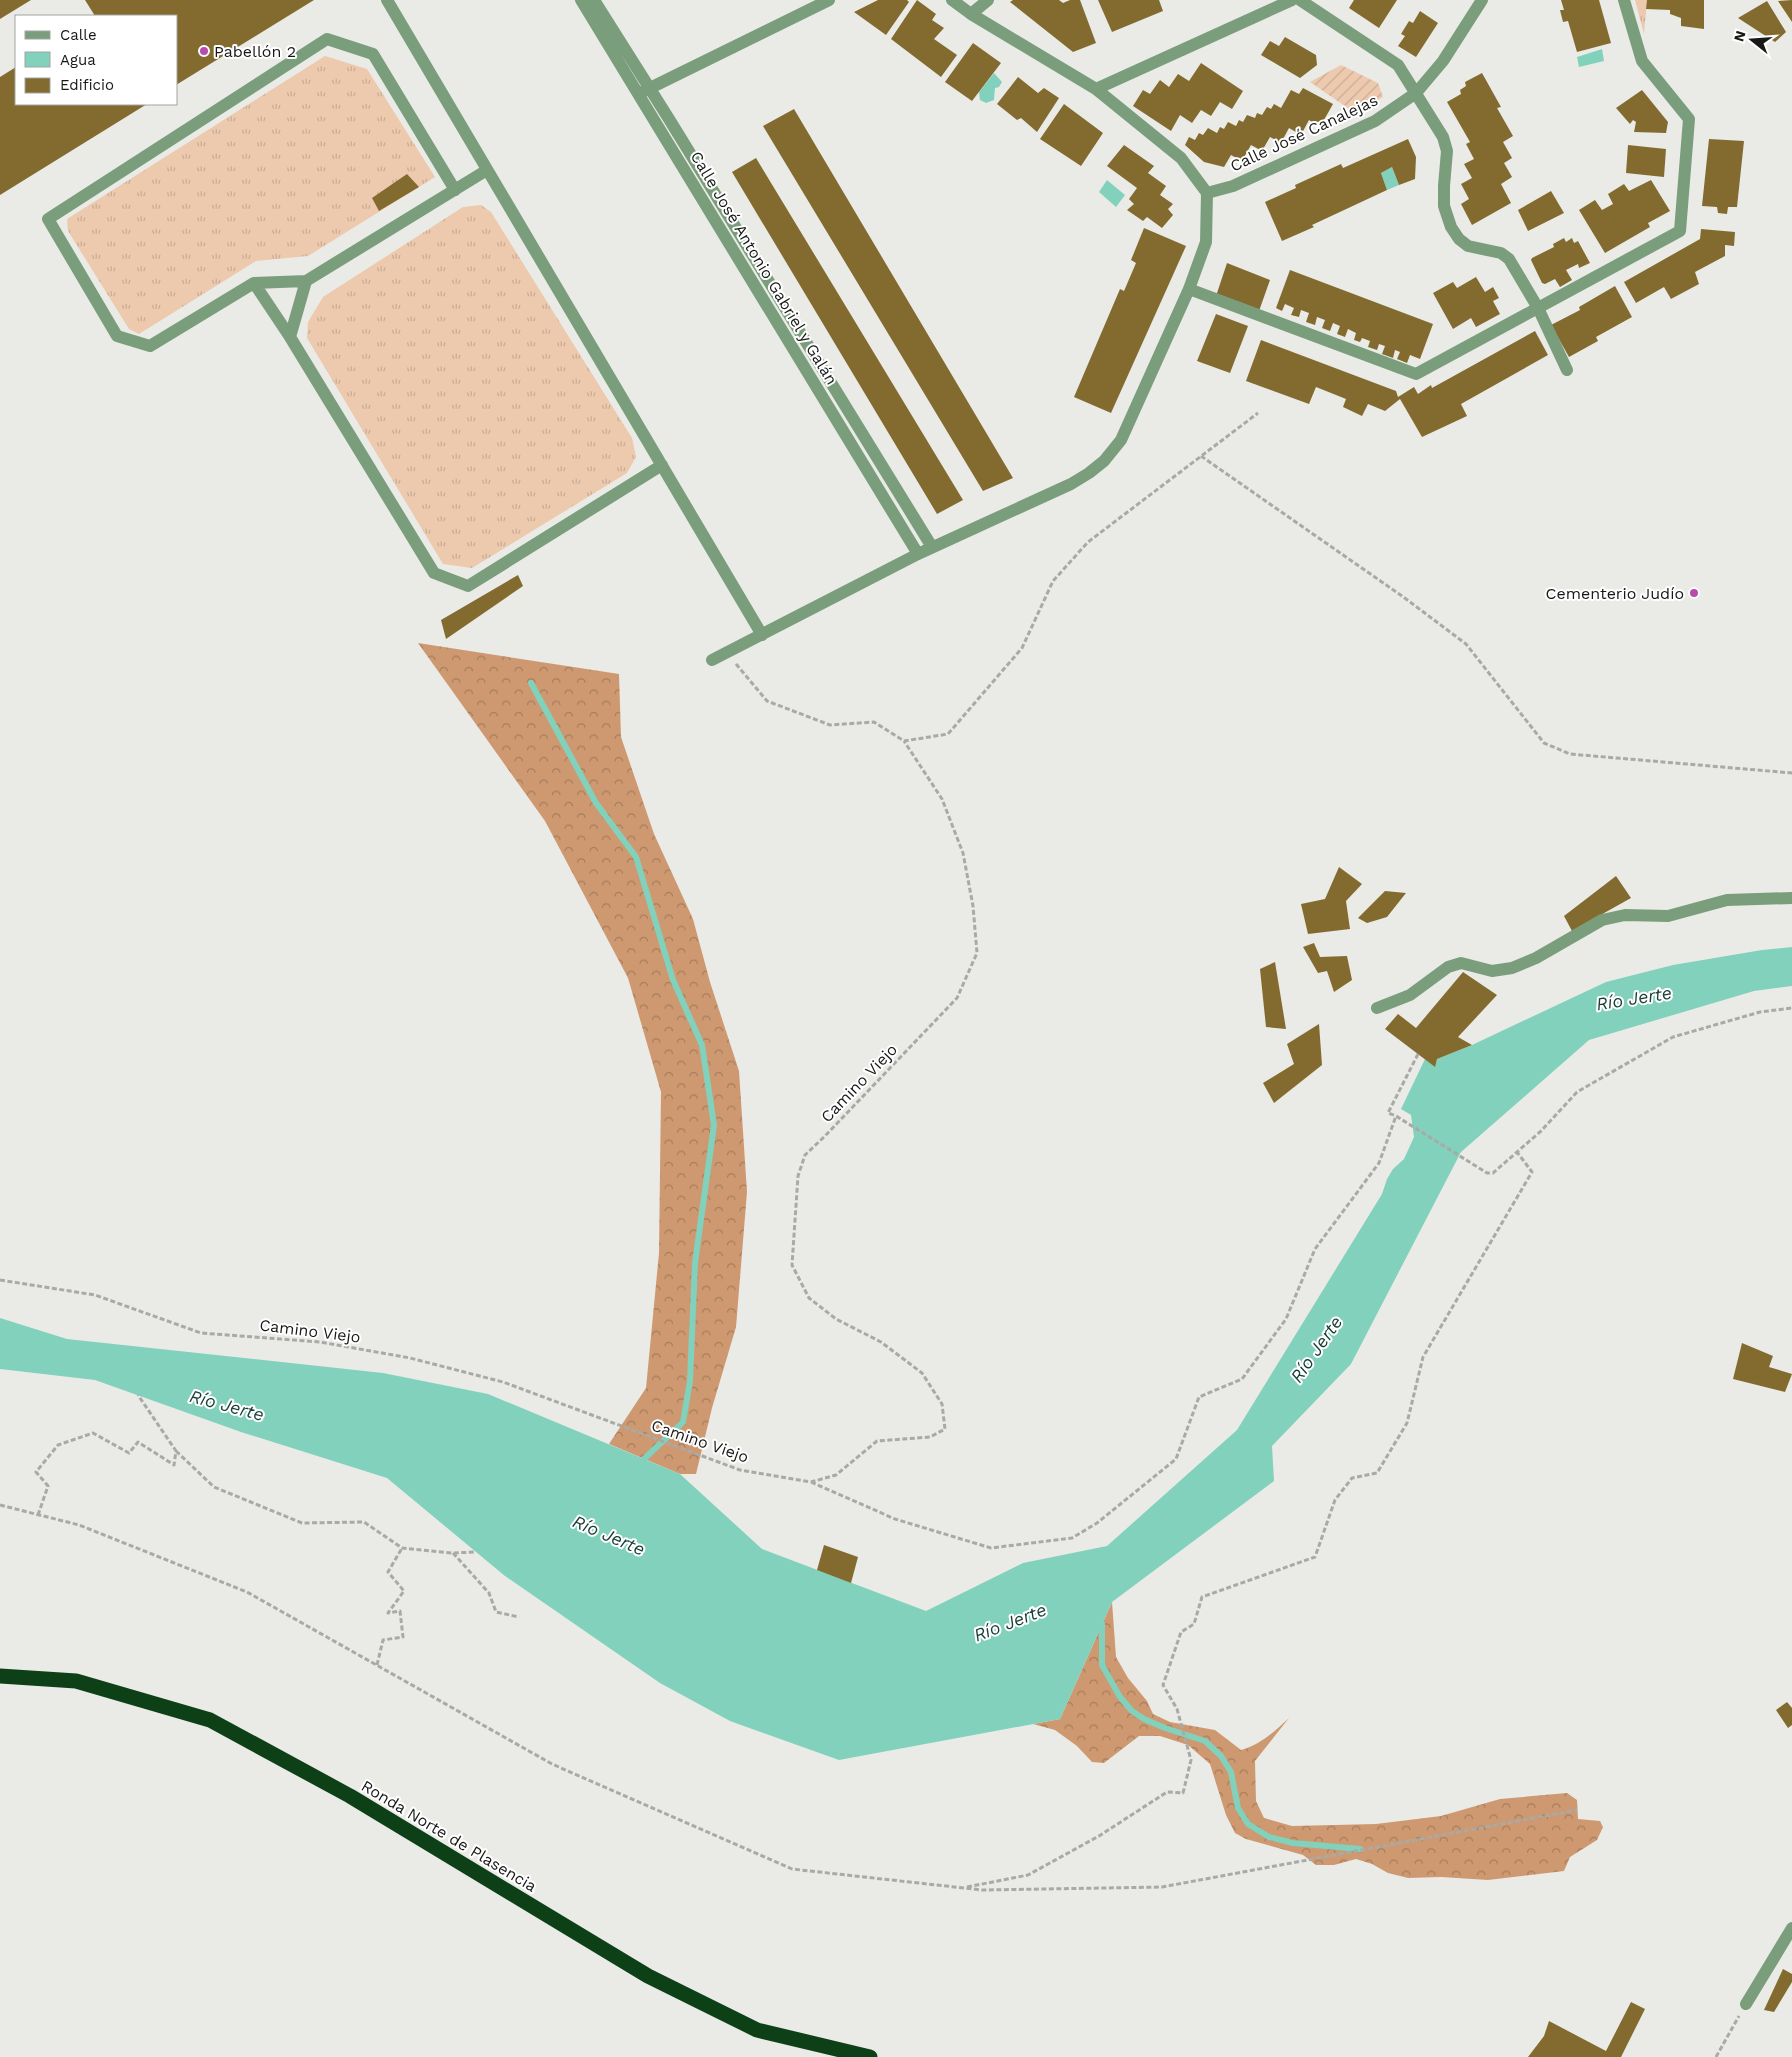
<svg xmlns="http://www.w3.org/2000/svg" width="1792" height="2057" viewBox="0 0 1792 2057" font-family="'Work Sans',sans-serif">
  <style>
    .grass { fill: url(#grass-tufts) }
    .forest { fill: url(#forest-crowns) }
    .garden { fill: url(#garden-furrows) }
    .water { fill: #82d1bc }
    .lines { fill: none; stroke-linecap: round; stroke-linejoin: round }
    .stream { stroke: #82d1bc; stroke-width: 6 }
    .building { fill: #836b30 }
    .path { stroke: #a9aaa6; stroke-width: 3; stroke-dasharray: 5 2.5; stroke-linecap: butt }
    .minor { stroke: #7a9e7c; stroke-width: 12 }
    .highway { stroke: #0e4017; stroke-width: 15 }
    .poi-dot { fill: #b74cad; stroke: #fff; stroke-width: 2 }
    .labels { text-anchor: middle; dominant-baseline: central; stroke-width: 4; stroke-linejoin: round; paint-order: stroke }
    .poi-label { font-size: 16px; fill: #181817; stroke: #fff; text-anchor: start }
    .street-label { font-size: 16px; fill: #181817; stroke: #fff }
    .water-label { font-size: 18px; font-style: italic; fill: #193e35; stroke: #fff }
  </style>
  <defs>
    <pattern id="grass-tufts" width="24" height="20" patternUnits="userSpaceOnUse" patternTransform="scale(1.25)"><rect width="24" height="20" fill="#edc9ae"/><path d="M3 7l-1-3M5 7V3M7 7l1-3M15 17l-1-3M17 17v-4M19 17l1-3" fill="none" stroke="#caac95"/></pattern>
    <pattern id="forest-crowns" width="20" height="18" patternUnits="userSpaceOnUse" patternTransform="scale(1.25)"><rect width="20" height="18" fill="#ce9970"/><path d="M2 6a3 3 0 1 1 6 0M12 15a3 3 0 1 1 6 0" fill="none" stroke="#a67c5b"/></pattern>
    <pattern id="garden-furrows" width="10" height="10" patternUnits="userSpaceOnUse" patternTransform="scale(1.25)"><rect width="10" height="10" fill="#edc9ae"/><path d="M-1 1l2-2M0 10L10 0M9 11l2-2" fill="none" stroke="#caac95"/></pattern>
  </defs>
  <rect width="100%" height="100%" fill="#eaebe6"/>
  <path class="grass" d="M1635 0H1647L1644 34Z
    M325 56 367 69 435 177 308 256 256 261 139 334 129 329 68 231 67 219Z
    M481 205 491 212 632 438 636 457 627 473 472 568 443 564 307 338 308 322 323 297 463 207Z"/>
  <path class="forest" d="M418 643 619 674 621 737 654 834 693 919 710 982 739 1071 747 1192 736 1327 712 1408 696 1474H680L609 1444 646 1388 659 1253 661 1092 628 978 545 821Z
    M1112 1602 1116 1657 1128 1678 1147 1701 1153 1714 1170 1722 1215 1730 1241 1750C1260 1745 1275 1731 1289 1718L1255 1761 1256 1801 1264 1818 1292 1826 1376 1824 1441 1816 1500 1799 1567 1793 1577 1800 1578 1819 1600 1821 1603 1827 1597 1840 1570 1857 1564 1871 1488 1880 1441 1877 1408 1878 1388 1873 1372 1864 1356 1859 1334 1865H1316L1303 1855 1246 1839 1235 1833 1226 1815 1210 1764 1188 1745 1160 1736H1139L1104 1763 1092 1762 1077 1746 1055 1730 1033 1724 1060 1719Z"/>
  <path class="garden" d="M1341 65 1378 83 1383 97 1355 113 1310 82Z"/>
  <path class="water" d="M1602 49 1604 61 1579 67 1577 57Z
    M994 73 1002 82 999 87 995 88 994 100 986 103 980 100 979 92Z
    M1392 167 1399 185 1387 190 1381 173Z
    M1107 180 1125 195 1116 207 1099 192Z
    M1792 947V986L1754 991 1589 1040 1461 1152 1351 1364 1272 1446 1274 1481 1112 1602 1060 1719 839 1760 730 1721 660 1683 505 1576 387 1478 241 1432 95 1380 0 1369V1318L67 1339 383 1373 488 1394 680 1474 762 1549 926 1611 1023 1563 1107 1546 1237 1430 1382 1194 1387 1179 1393 1169 1404 1159 1414 1137 1411 1115 1401 1109 1425 1059 1434 1066 1437 1059 1472 1045 1606 982 1673 965 1762 950Z"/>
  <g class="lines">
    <path class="stream" d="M531 683 596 803 636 857 673 980 702 1045 714 1125 695 1263 690 1381 683 1422 644 1459
      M1102 1624V1665L1120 1697 1132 1711 1144 1719 1165 1728 1205 1741 1221 1756 1231 1772 1238 1808 1248 1824 1269 1837 1293 1843 1360 1849"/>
  </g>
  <path class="building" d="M0 0H31L0 19Z
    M85 0H314L176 85V16H95Z
    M878 0H907L909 2 886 35 854 12Z
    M917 0 936 14 932 20 944 28 934 39 957 55 941 77 891 39Z
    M1013 0H1059L1063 3 1070 0H1080L1096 43 1073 52 1010 2Z
    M1098 0H1159L1163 11 1112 32Z
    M1354 0H1397L1379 28 1349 8Z
    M1561 0H1599L1611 43 1577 52 1568 21 1563 22 1560 10H1564Z
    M1647 0H1704V29L1681 26V18L1670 14V10L1646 9Z
    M1792 0V22L1778 1Z
    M1767 1 1786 32 1775 42 1738 18Z
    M1420 11 1438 23 1416 57 1398 46 1405 36 1401 34 1409 21 1413 23Z
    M1285 37 1316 55 1317 65 1300 78 1261 55 1270 41 1279 46Z
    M973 43 1001 63 972 101 945 82Z
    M1201 63 1243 91 1232 109 1220 102 1211 116 1201 110 1192 123 1180 115 1171 131 1133 106 1143 90 1150 94 1160 80 1169 87 1178 74 1189 81Z
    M16 67V104H147L0 195V77Z
    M1482 73 1501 107 1497 108 1513 136 1503 142 1512 158 1504 163 1512 177 1501 184 1511 203 1472 225 1461 204 1469 199 1461 184 1472 178 1464 164 1474 159 1466 144 1470 142 1447 102 1461 94 1460 90 1466 86 1465 82Z
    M1018 77 1038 93 1044 88 1059 98 1037 132 1021 118 1017 120 997 104Z
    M1303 88 1333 104 1320 127 1309 120 1301 135 1289 128 1281 143 1270 137 1262 151 1251 145 1242 161 1231 155 1224 167 1204 162 1185 145 1189 137 1195 140 1199 133 1203 135 1208 128 1217 133 1220 127 1224 129 1228 122 1236 126 1239 120 1243 122 1247 115 1255 118 1257 113 1262 115 1267 107 1271 109 1274 104 1281 108 1291 90 1299 94Z
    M1642 90 1668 122 1666 133 1634 132 1636 122 1633 120 1630 124 1616 108Z
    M1064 104 1103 133 1081 166 1040 139Z
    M794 109 1013 478 983 491 763 126Z
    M1408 139 1416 157 1415 179 1399 185 1392 167 1381 173 1387 190 1312 225 1314 227 1282 241 1265 202 1296 188 1295 185 1341 164 1343 168Z
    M1709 139 1744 141 1737 207H1728L1727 214 1718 213 1717 207 1702 206Z
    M1124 145 1154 166 1148 173 1166 186 1160 195 1173 204 1168 209 1173 215 1162 228 1147 217 1143 221 1127 210 1134 204 1129 199 1137 188 1107 166Z
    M1628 145 1666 149 1664 177 1626 173Z
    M756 158 963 500 937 514 732 172Z
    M407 174 419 187 379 211 372 198Z
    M1651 180 1670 211 1648 223 1650 227 1605 253 1579 210 1595 200 1602 210 1613 204 1608 194 1624 184 1629 191Z
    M1551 191 1564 213 1528 231 1518 210Z
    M1144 228 1186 246 1111 413 1074 397 1120 289 1124 291 1136 263 1131 260Z
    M1701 229 1735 232 1734 246 1725 245V256L1695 272 1699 284 1671 299 1664 287 1636 303 1624 282 1700 239Z
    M1564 238 1566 242 1572 238 1574 243 1578 241 1590 263 1579 268 1578 264 1566 270 1572 280 1560 287 1555 279 1545 284 1542 283 1531 260 1532 258 1554 247 1553 244Z
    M1227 263 1270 280 1259 311 1216 296Z
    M1290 270 1433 324 1420 359 1410 355 1407 363 1397 359 1400 352 1395 350 1393 358 1382 354 1385 346 1379 344 1377 350 1368 347 1370 341 1362 338 1360 342 1354 340 1356 333 1348 329 1345 337 1337 334 1340 326 1333 323 1330 331 1322 328 1325 320 1317 317 1315 325 1306 322 1309 313 1301 310 1299 317 1291 315 1294 308 1285 304 1282 311 1276 308Z
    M1476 277 1485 292 1493 287 1499 298 1493 301 1500 314 1476 327 1471 318 1453 329 1433 293 1453 282 1457 288Z
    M1615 286 1632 317 1596 337 1598 341 1569 357 1551 325 1580 310 1579 307Z
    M1216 314 1248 326 1230 373 1197 361Z
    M1535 331 1548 355 1461 404 1467 416 1422 437 1400 399 1385 411 1368 404 1362 416 1343 407 1346 399 1316 387 1309 404 1246 381 1261 340 1396 391 1398 397 1414 387 1418 394 1431 385 1432 388Z
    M518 575 523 586 446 639 441 620Z
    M1339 867 1362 884 1346 901 1350 929 1308 934 1301 904 1325 899Z
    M1616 876 1631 898 1572 931 1564 916Z
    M1385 891 1406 893 1387 917 1367 923 1358 918Z
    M1314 943 1320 957 1347 956 1352 980 1334 992 1327 971 1318 973 1303 947Z
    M1275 962 1286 1029 1266 1027 1260 969Z
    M1463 972 1497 995 1458 1037 1472 1045 1437 1059 1435 1067 1385 1029 1398 1014 1416 1028Z
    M1319 1024 1322 1065 1274 1103 1263 1083 1294 1064 1287 1044Z
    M1742 1343 1773 1356 1769 1367 1792 1374 1785 1392 1733 1379Z
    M824 1545 858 1557 851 1583 817 1570Z
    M1787 1702 1792 1708V1725L1788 1728 1776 1710Z
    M1783 1969 1792 1974V1982L1774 2012 1764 2010Z
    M1631 2002 1645 2009 1621 2057H1528L1544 2036 1549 2021 1606 2051Z"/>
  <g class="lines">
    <path class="path" d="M1201 456 1402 596 1466 644 1544 743 1570 754 1792 773
      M736 664 767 701 830 725 874 722 904 741 948 734 1022 648 1053 581 1088 542 1258 413
      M1418 1054 1388 1113 1396 1116 1487 1173H1493L1541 1131 1577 1092 1673 1037 1760 1012 1792 1008
      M0 1280 95 1295 201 1333 320 1342 410 1358 503 1382 740 1470 811 1482 836 1475 877 1441 930 1437 945 1429 942 1404 922 1373 881 1342 836 1319 809 1298 792 1265 798 1176 805 1155 824 1137 957 998 977 953 973 906 963 853 942 799 904 741
      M176 1451 214 1487 302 1523 364 1522 402 1548 452 1553 476 1552
      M811 1482 895 1519 991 1548 1072 1538 1097 1523 1176 1459 1199 1397 1242 1379 1286 1319 1315 1249 1379 1163 1396 1116
      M0 1505 79 1525 247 1592 552 1764 792 1869 982 1890 1162 1887 1577 1810
      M38 1515 48 1486 36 1472 58 1445 93 1433 129 1453 138 1442 174 1465 176 1451 138 1395
      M453 1553 489 1593 496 1612 519 1617
      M377 1665 383 1640 403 1637 400 1611 388 1613 404 1591 388 1572 402 1548
      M967 1887 1028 1875 1099 1836 1167 1792 1183 1793 1191 1760 1177 1709 1163 1685 1181 1632 1194 1624 1202 1597 1315 1557 1335 1500 1352 1478 1377 1473 1407 1423 1423 1357 1532 1172 1517 1152
      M1716 2057 1739 2016"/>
    <path class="minor" d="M387 0 762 635
      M581 0 918 554
      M594 0 669 119 932 547
      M1300 0 1398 65 1443 137 1447 151 1444 186V206L1451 227 1459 239 1468 246 1501 253 1509 259 1538 308 1567 370
      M971 14 988 0
      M1096 89 1292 0
      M644 91 829 0
      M455 190 373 54 327 39 48 219 117 336 150 346 254 283 306 281 487 170
      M1207 193 1233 186 1375 121 1416 93 1443 61 1482 0
      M254 283 290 337 434 573 468 586 662 465
      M1189 289 1416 374 1680 231 1689 119 1642 61 1624 0
      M290 337 306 281
      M712 660 918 554 1071 484 1089 473 1104 461 1121 440 1189 289 1206 242 1207 193 1181 158 1096 89 971 14 952 0
      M1377 1008 1410 995 1448 967 1461 963 1492 971 1512 968 1536 958 1602 920 1625 915 1668 916 1727 900 1792 898
      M1746 2004 1792 1928"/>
    <path class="highway" d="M0 1676 76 1681 210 1720 350 1796 648 1976 757 2030 870 2057"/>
  </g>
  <g class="poi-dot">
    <circle cx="204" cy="51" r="5"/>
    <circle cx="1694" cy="593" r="5"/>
  </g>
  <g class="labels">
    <g class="poi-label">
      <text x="214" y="51">Pabellón 2</text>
      <text x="1684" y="593" text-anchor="end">Cementerio Judío</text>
    </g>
    <g class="street-label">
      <text transform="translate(1304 133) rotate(-25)">Calle José Canalejas</text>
      <text transform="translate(764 268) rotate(59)">Calle José Antonio Gabriel y Galán</text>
      <text transform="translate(859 1083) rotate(-46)">Camino Viejo</text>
      <text transform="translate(310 1331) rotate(7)">Camino Viejo</text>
      <text transform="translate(700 1441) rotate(19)">Camino Viejo</text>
      <text transform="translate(449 1836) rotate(31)">Ronda Norte de Plasencia</text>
    </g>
    <g class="water-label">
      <text transform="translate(1634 998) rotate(-9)">Río Jerte</text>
      <text transform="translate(1316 1349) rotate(-55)">Río Jerte</text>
      <text transform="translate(227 1405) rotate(15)">Río Jerte</text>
      <text transform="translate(609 1535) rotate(23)">Río Jerte</text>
      <text transform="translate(1010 1622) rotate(-21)">Río Jerte</text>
    </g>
  </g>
  <rect x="15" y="15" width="162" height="90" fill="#ffffff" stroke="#a3a3a2"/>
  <rect x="25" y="31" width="25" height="8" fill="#7a9e7c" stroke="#a3a3a2"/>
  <text x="60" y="40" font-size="15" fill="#181817">Calle</text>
  <rect x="25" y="52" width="25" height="15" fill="#82d1bc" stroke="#a3a3a2"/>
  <text x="60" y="65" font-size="15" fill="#181817">Agua</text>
  <rect x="25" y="78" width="25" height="15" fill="#836b30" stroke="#a3a3a2"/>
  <text x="60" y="90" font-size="15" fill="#181817">Edificio</text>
  <g transform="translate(1752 40) rotate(287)" stroke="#ffffff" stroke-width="4" paint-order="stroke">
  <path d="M0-4L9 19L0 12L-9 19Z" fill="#181817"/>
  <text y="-8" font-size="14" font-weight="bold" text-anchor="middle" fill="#181817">N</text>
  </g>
</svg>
